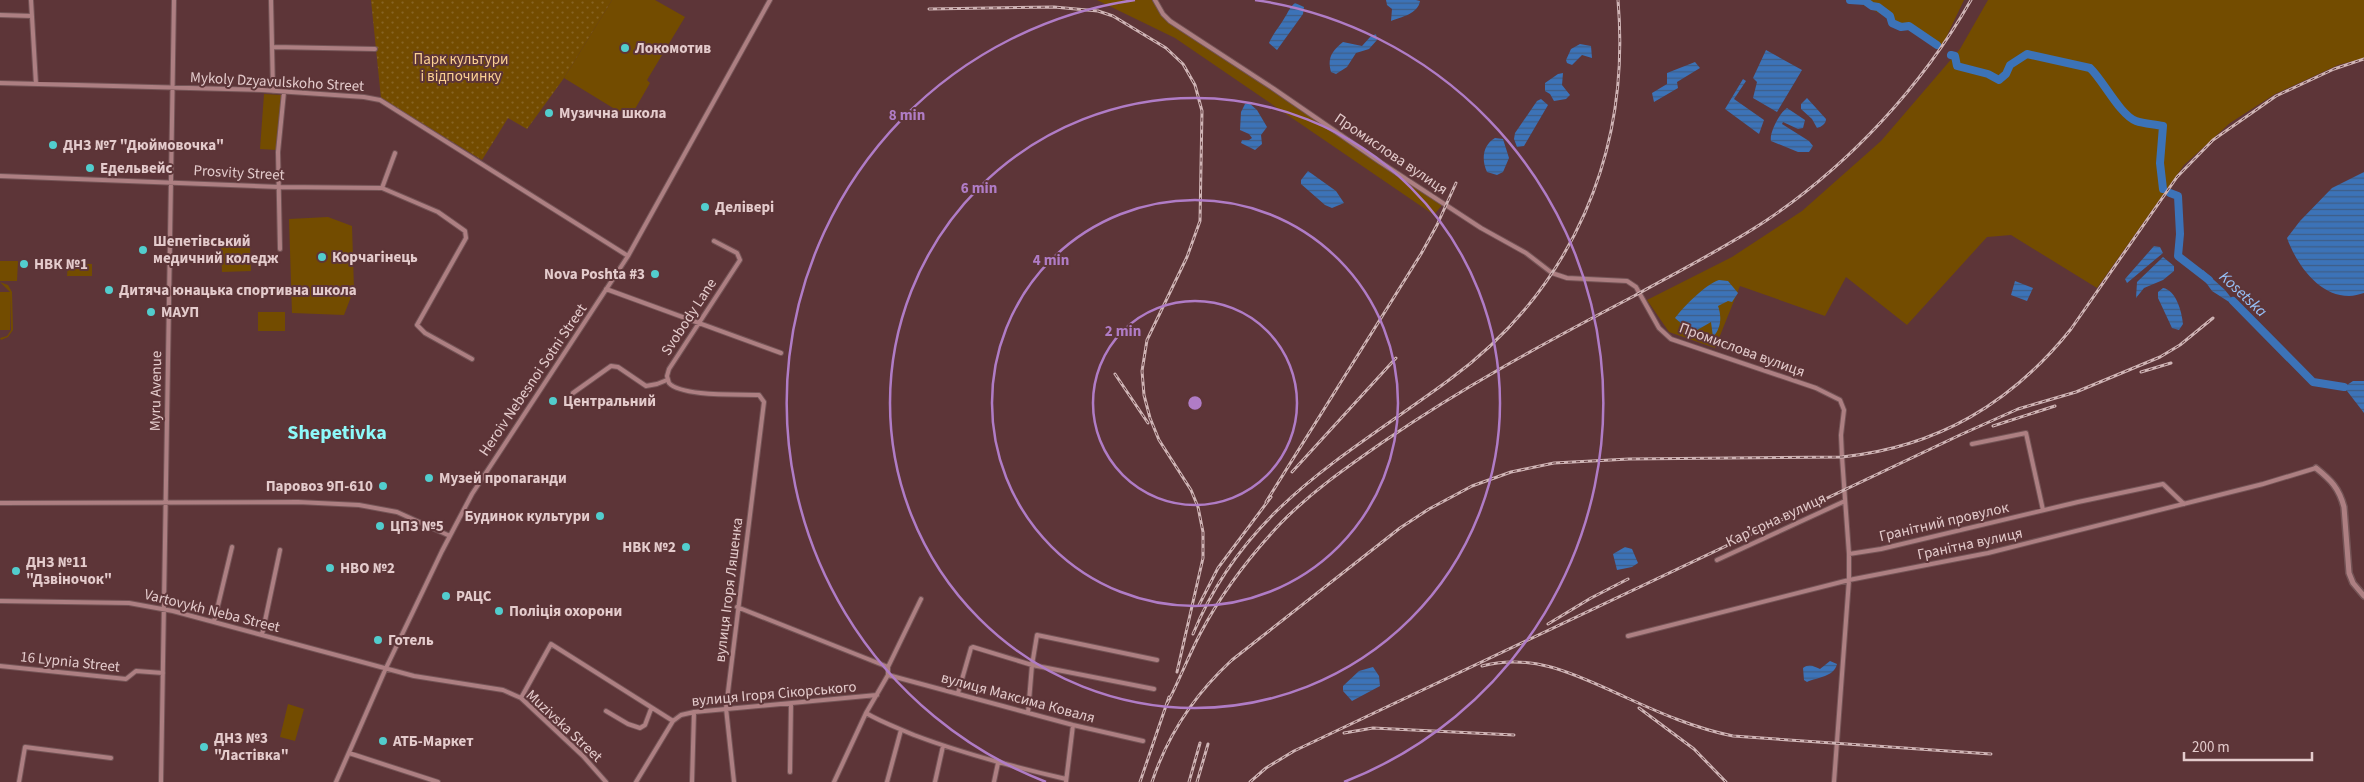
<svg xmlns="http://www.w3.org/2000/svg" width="2364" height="782" viewBox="0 0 2364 782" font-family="'Source Sans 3',sans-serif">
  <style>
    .grass { fill: #734c00 }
    .park { fill: url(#park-dots) }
    .water { fill: url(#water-rules) }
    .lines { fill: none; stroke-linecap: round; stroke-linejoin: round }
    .river { stroke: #3c73b8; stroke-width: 8 }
    .street-casing { stroke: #745456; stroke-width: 6 }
    .secondary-casing { stroke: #745456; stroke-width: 8 }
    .street { stroke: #ad7f82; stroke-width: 4 }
    .secondary { stroke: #ad7f82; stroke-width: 5 }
    .rail-casing { stroke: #cfb4b5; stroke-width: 3 }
    .rail { stroke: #5d3538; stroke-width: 1; stroke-dasharray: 4; stroke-linecap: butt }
    .ring { fill: none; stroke: #b07cc6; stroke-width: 2.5 }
    .poi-dot { fill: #52cdcd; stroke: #5d3538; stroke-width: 2 }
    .labels { text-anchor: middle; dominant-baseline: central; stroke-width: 4; stroke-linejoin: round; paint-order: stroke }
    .poi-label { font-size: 15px; font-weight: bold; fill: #e4cbcc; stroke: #5d3538; text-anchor: start }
    .park-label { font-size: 15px; fill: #fbd093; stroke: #5d3538 }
    .street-label { font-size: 15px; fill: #e4cbcc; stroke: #5d3538 }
    .water-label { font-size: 16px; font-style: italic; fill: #97c2fa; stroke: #5d3538 }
    .district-label { font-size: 20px; font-weight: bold; fill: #8df9f9; stroke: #5d3538 }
    .centre { fill: #b07cc6; stroke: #5d3538; stroke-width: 2.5 }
    .ring-label { font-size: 15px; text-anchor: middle; font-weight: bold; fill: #b07cc6; stroke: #5d3538; stroke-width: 4; stroke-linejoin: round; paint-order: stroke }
  </style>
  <defs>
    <pattern id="park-dots" width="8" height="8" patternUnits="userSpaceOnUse" patternTransform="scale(1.25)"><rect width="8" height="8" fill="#734c00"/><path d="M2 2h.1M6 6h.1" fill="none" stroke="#876424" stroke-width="1.8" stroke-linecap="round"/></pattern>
    <pattern id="water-rules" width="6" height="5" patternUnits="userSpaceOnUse" patternTransform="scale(1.25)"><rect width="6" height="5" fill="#3c73b8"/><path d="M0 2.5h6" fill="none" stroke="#3f5d87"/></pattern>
  </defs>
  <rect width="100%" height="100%" fill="#5d3538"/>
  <path class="grass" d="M612 0H655L685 17 647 80 650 83 635 109 618 111 564 78Z
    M1097 0H1155L1170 21 1442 205 1434 215 1175 38Z
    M1854 0H1964L1942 46Z
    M1988 0H2364V58L2338 65 2275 94 2230 123 2184 165 2097 288 2011 235 1987 237 1907 325 1846 277 1825 316 1740 286 1715 348 1669 332 1647 300 1732 257 1802 211 1881 141 1960 49Z
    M264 94 281 95 282 98 277 150 260 149Z
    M328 217 352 226 354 289 344 315 292 313 289 219Z
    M250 244 251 271 222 272 221 245Z
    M0 261H18L17 281H0Z
    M68 264H92V276H67Z
    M0 282 8 285 12 292 13 330 8 337 1 340 0 338 7 336 11 330 10 296V330H0V292H10Z
    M258 312H285V331H258Z
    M288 704 304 709 295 741 280 737Z"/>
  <path class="park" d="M371 0H612L564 78 527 129 508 118 482 160 381 98Z"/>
  <path class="water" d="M1386 0H1416L1420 1C1418 14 1401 17 1391 21L1392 9 1387 5Z
    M1295 3 1304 7 1303 14 1277 50 1269 43C1274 32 1280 26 1285 17 1289 11 1289 8 1295 3Z
    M1376 34 1377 40 1369 49 1356 53 1347 67 1336 74 1331 72C1327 58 1332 51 1343 42L1362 46 1371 36Z
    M1580 44 1591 46 1592 58 1582 55 1572 65 1567 63 1566 60 1571 49Z
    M1766 50 1802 70 1777 112 1753 98 1757 82 1753 78Z
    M1695 62 1700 68 1677 82 1678 88 1654 102 1652 93 1667 84V73Z
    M1563 73 1562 85 1570 95 1566 99 1554 101 1550 94 1545 91V83L1558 74Z
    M1743 79 1746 81 1734 99 1764 120 1759 134 1725 109Z
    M1807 98 1826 119C1826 124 1821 127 1817 128L1812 119 1801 109V104Z
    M1541 99 1548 105 1524 146 1517 147 1514 139 1515 133 1537 101Z
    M1249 103 1257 110 1267 127 1261 135 1262 144 1255 150 1241 143 1242 140H1249L1252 138 1249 134 1240 130 1241 112 1245 104Z
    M1787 108 1805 120 1803 128 1798 129 1783 122 1782 124 1809 141 1813 146 1809 152H1798L1771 141C1769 133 1780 112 1787 108Z
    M1495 138 1503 139 1509 158 1503 172 1497 175 1487 172C1481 159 1483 145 1495 138Z
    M1308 171 1336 191 1344 203 1332 208 1325 205 1301 184V180Z
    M2364 172V293C2359 294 2354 296 2349 296 2318 296 2296 263 2287 238L2300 221 2332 188Z
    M2154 246 2160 247 2163 253 2127 283 2125 279Z
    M2163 257 2174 266V271L2163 280 2144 288 2136 298 2137 282Z
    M2203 270 2225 290 2240 309 2212 291 2202 277Z
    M1719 280 1728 281 1738 293 1732 302 1728 301 1718 306C1722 317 1721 328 1713 337L1711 322 1692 333 1675 318C1684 306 1705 285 1719 280Z
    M2015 281 2033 288 2027 301 2011 295Z
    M2163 288C2176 290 2182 312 2183 324L2179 330 2172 328 2158 298V292Z
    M2353 381H2364V413L2344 387Z
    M1625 547 1632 549 1638 563 1632 567 1617 570 1613 554Z
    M1830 661 1837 664C1834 677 1818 677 1807 682L1804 680 1803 668C1810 663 1814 667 1820 669Z
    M1373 667 1379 676 1380 686 1352 701 1343 691V686L1359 671Z"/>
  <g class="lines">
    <path class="river" d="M1850 0 1865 1 1872 6 1878 7 1890 16 1892 23 1901 27 1909 26 1937 45
      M1951 55 1955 56 1957 66 1988 74 1999 80 2006 74 2010 65 2027 54 2090 68C2103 80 2120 115 2136 121 2144 124 2154 124 2163 126L2160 163 2163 189
      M2170 193 2178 196 2180 234 2178 256 2209 280
      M2233 301 2313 382 2344 387"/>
    <defs>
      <path id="street" d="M31 0 36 84
        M271 0 273 91
        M1155 0 1163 14 1170 21 1199 40 1274 89 1380 162 1481 228 1526 253 1552 273 1567 278 1627 281 1636 287 1659 328 1671 339 1816 388 1840 400 1844 410 1841 435 1842 457 1849 554V580L1834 782
        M0 15 32 16
        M273 47 375 49
        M0 83 262 90 364 97 380 100 628 256
        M0 176 279 187 382 188 438 212 465 231 466 238 417 325 425 333 472 359
        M382 188 395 153
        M714 241 737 253 740 260 669 369 667 376 669 383C682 397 739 394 759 395L764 402 726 708 734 782
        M280 249 278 152 284 92
        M606 289 781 353
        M573 393 611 366 618 367 646 386 657 384 667 380
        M1972 444 2026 433 2043 510
        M0 503 298 502 359 505 397 512 450 536
        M1849 554 1881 549 2078 502 2163 484 2184 504
        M1717 560 1845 501
        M0 601 129 603 173 611 414 676 503 690 521 698 583 756 606 782
        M737 607 888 667
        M214 622 232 547
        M262 635 280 550
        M1628 636 1849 580 1988 553 2263 484 2316 468
        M0 666 126 679 136 671 163 673
        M888 675 1073 725 1143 741
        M958 693 971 648 973 647 1032 665 1154 689
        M521 698 551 644 673 721 681 715 694 712 877 695
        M606 711 628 724 640 728 645 725 651 709
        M866 713C881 722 898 728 914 735 964 754 1014 767 1066 779
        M1028 713 1032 665 1037 635 1157 660
        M349 753 438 782
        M790 772 791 704
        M19 782 25 747 111 758
        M161 782 174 0
        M336 782 386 668 442 551 472 494 628 256 770 0
        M636 782 673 721
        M692 782 694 712
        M834 782 866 713 888 675V667L921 599
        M887 782 901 730
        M935 782 943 746
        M994 782 998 763
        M1066 782 1073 725"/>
      <path id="secondary" d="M2316 468C2331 480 2339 488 2344 507L2349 573 2353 583 2364 596"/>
    </defs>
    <use href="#street" class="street-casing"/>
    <use href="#secondary" class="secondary-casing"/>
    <use href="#street" class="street"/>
    <use href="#secondary" class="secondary"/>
    <defs>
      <path id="rail" d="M929 9 1054 7 1098 11 1113 16 1166 48 1183 64 1195 85 1202 111 1200 221 1187 257 1147 340 1142 371 1144 395 1150 418 1159 440 1191 490 1198 507 1203 532V558L1177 672
        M2141 372 2171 363
        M1115 374 1148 423
        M1993 426 2055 406
        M1292 472 1396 358
        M1266 502 1421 254 1437 225 1456 183
        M1199 605 1218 568 1271 497
        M1548 624 1591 598 1628 579
        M1193 634C1245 507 1346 456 1449 380 1573 289 1631 152 1618 0
        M1482 666C1534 652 1578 676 1625 697 1660 713 1694 728 1733 736L1991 754
        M1167 704C1179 681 1188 657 1200 634 1221 594 1249 557 1280 524 1311 492 1347 467 1383 442 1463 387 1548 341 1634 296 1679 271 1725 248 1767 220 1850 164 1922 86 1971 0
        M1639 708 1694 749 1726 782
        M1344 733 1373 728 1514 735
        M1140 782 1169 697
        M1152 782C1168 734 1195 694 1232 660L1400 528 1429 509 1472 486 1511 472 1554 463 1629 459 1842 457C1937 447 2011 404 2071 329L2177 177 2213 140 2276 96 2334 69 2364 59
        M1189 782 1200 743
        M1197 782 1208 744
        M1250 782 1266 768 1294 751 1960 435 2018 409 2076 392 2160 357 2180 345 2213 318"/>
    </defs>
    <use href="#rail" class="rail-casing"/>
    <use href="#rail" class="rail"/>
  </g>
  <g class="ring">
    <circle cx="1195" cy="403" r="102"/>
    <circle cx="1195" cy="403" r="203"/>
    <circle cx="1195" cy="403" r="305"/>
    <path d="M1046 782A407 407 0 0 1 1135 0M1255 0A407 407 0 0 1 1344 782"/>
  </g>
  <g class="poi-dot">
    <circle cx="625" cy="48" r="5"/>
    <circle cx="549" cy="113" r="5"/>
    <circle cx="53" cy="145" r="5"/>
    <circle cx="90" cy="168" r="5"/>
    <circle cx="705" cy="207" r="5"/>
    <circle cx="143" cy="250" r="5"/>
    <circle cx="322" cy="257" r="5"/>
    <circle cx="24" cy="264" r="5"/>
    <circle cx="655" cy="274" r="5"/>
    <circle cx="109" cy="290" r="5"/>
    <circle cx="151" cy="312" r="5"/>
    <circle cx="553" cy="401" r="5"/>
    <circle cx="429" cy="478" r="5"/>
    <circle cx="383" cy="486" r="5"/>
    <circle cx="600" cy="516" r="5"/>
    <circle cx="380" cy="526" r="5"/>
    <circle cx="686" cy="547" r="5"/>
    <circle cx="330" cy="568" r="5"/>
    <circle cx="16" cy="571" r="5"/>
    <circle cx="446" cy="596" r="5"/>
    <circle cx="499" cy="611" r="5"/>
    <circle cx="378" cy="640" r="5"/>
    <circle cx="383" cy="741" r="5"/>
    <circle cx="204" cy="747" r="5"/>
  </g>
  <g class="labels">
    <g class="poi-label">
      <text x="635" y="48">Локомотив</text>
      <text x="559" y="113">Музична школа</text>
      <text x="63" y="145">ДНЗ №7 "Дюймовочка"</text>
      <text x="100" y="168">Едельвейс</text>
      <text x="715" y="207">Делівері</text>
      <text x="153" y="241">Шепетівський<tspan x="153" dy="17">медичний коледж</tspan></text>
      <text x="332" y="257">Корчагінець</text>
      <text x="34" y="264">НВК №1</text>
      <text x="645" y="274" text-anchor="end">Nova Poshta #3</text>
      <text x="119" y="290">Дитяча юнацька спортивна школа</text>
      <text x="161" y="312">МАУП</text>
      <text x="563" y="401">Центральний</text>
      <text x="439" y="478">Музей пропаганди</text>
      <text x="373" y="486" text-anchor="end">Паровоз 9П-610</text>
      <text x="590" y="516" text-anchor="end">Будинок культури</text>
      <text x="390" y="526">ЦПЗ №5</text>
      <text x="676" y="547" text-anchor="end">НВК №2</text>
      <text x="26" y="562">ДНЗ №11<tspan x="26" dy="17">"Дзвіночок"</tspan></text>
      <text x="340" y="568">НВО №2</text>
      <text x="456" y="596">РАЦС</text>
      <text x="509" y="611">Поліція охорони</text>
      <text x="388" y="640">Готель</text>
      <text x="214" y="738">ДНЗ №3<tspan x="214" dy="17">"Ластівка"</tspan></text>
      <text x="393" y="741">АТБ-Маркет</text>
    </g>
    <g class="park-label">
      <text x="461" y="59">Парк культури<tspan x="461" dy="17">і відпочинку</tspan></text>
    </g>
    <g class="street-label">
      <text transform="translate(277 82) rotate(3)">Mykoly Dzyavulskoho Street</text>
      <text transform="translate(1391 154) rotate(34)">Промислова вулиця</text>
      <text transform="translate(239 173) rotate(3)">Prosvity Street</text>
      <text transform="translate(689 317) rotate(-57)">Svobody Lane</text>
      <text transform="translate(1742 350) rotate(20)">Промислова вулиця</text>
      <text transform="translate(533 380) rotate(-56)">Heroiv Nebesnoi Sotni Street</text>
      <text transform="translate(156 391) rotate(-89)">Myru Avenue</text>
      <text transform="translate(1776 520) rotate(-25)">Карʼєрна вулиця</text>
      <text transform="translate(1944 522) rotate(-13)">Гранітний провулок</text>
      <text transform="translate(1970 544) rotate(-12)">Гранітна вулиця</text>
      <text transform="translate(729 590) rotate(-83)">вулиця Ігоря Ляшенка</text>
      <text transform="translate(212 611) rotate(14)">Vartovykh Neba Street</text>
      <text transform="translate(70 662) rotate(6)">16 Lypnia Street</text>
      <text transform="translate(774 694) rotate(-5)">вулиця Ігоря Сікорського</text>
      <text transform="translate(1018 698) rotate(15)">вулиця Максима Коваля</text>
      <text transform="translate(564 726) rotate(43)">Muzivska Street</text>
    </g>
    <g class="water-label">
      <text transform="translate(2243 294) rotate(43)">Kosetska</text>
    </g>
    <g class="district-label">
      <text x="337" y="433">Shepetivka</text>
    </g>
  </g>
  <circle cx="1195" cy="403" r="8" class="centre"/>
  <g class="ring-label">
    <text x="907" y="120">8 min</text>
    <text x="979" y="193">6 min</text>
    <text x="1051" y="265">4 min</text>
    <text x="1123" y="336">2 min</text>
  </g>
  <path d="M2184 752v8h128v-8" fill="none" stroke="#e4cbcc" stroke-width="2.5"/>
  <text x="2192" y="752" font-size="15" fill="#e4cbcc" stroke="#5d3538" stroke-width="4" paint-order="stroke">200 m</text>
</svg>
